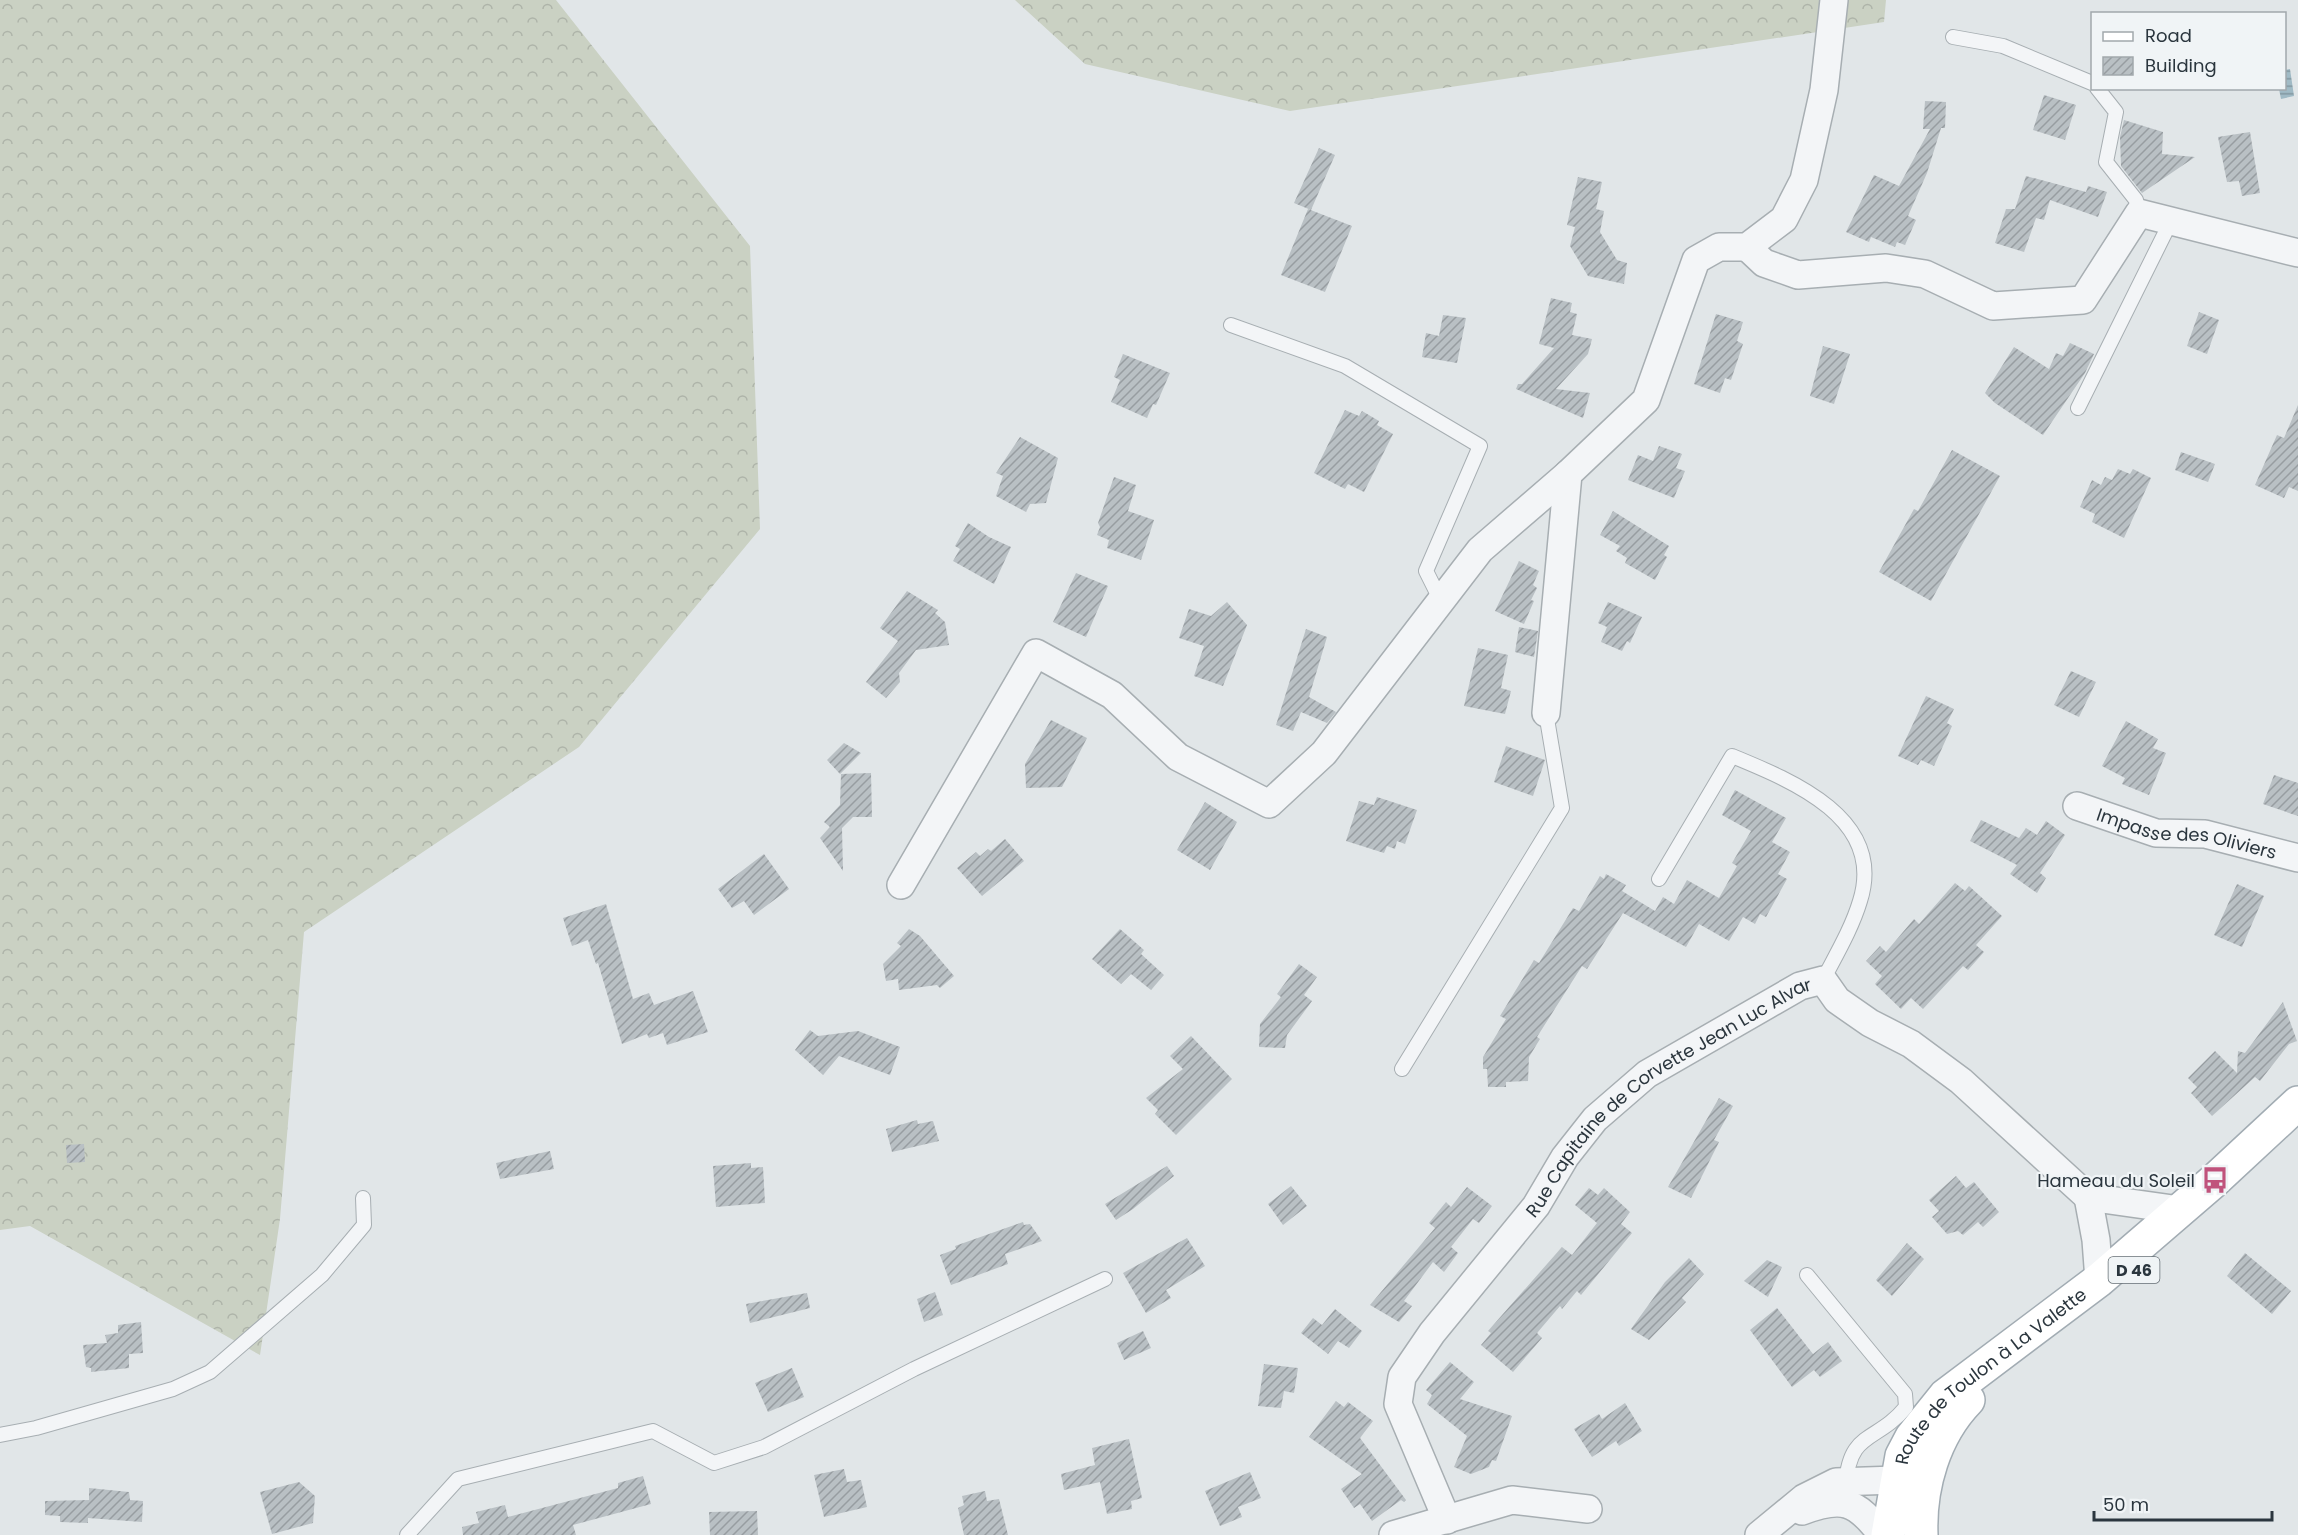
<svg xmlns="http://www.w3.org/2000/svg" width="2298" height="1535" viewBox="0 0 2298 1535" font-family="Poppins,sans-serif">
  <style>
    .forest { fill: url(#forest-crowns) }
    .water { fill: url(#water-rules) }
    .building { fill: url(#building-hatch) }
    .lines { fill: none; stroke-linecap: round; stroke-linejoin: round }
    .service-casing { stroke: #a7aeb2; stroke-width: 16 }
    .minor-casing { stroke: #a7aeb2; stroke-width: 30 }
    .primary-casing { stroke: #a2acb3; stroke-width: 36 }
    .service { stroke: #f3f5f7; stroke-width: 14 }
    .minor { stroke: #f3f5f7; stroke-width: 27 }
    .primary { stroke: #fff; stroke-width: 33 }
    .labels { text-anchor: middle; dominant-baseline: central; stroke-width: 4.5; stroke-linejoin: round; paint-order: stroke }
    .shield { fill: #f0f4f6; stroke: #666f75; stroke-width: 1.5 }
    .shield-label { font-size: 16px; font-weight: bold; fill: #2b363e }
    .street-label { font-size: 18px; fill: #2b363e; stroke: #f0f4f6 }
    .poi-label { font-size: 18px; fill: #2b363e; stroke: #f0f4f6; text-anchor: end }
  </style>
  <defs>
    <pattern id="forest-crowns" width="20" height="18" patternUnits="userSpaceOnUse" patternTransform="scale(1.5)"><rect width="20" height="18" fill="#cad1c3"/><path d="M2 6a3 3 0 1 1 6 0M12 15a3 3 0 1 1 6 0" fill="none" stroke="#aeb4a9"/></pattern>
    <pattern id="water-rules" width="6" height="5" patternUnits="userSpaceOnUse" patternTransform="scale(1.5)"><rect width="6" height="5" fill="#a0bac5"/><path d="M0 2.5h6" fill="none" stroke="#8398a1"/></pattern>
    <pattern id="building-hatch" width="6" height="6" patternUnits="userSpaceOnUse" patternTransform="scale(1.5)"><rect width="6" height="6" fill="#b9c0c4"/><path d="M-1 1l2-2M0 6l6-6M5 7l2-2" fill="none" stroke="#979da1"/></pattern>
  </defs>
  <rect width="100%" height="100%" fill="#e1e6e8"/>
  <path class="forest" d="M0 0H556L750 246 760 529 579 747 304 932 280 1219 260 1355 30 1226 0 1230Z
    M1015 0H1886L1884 22 1290 111 1085 64Z"/>
  <path class="water" d="M2290 69 2294 96 2281 99 2279 89 2284 88 2285 70Z"/>
  <path class="building" d="M2044 95 2076 105 2065 140 2033 130Z
    M1925 101 1946 102 1945 128H1941L1927 173 1908 216 1916 220 1905 245 1897 242 1895 247 1871 237 1869 242 1846 232 1874 175 1899 186 1930 129H1923Z
    M2124 120 2163 132 2162 154 2195 157 2142 193 2121 166 2120 137Z
    M2250 132 2260 193 2242 196 2239 181 2227 182 2218 137Z
    M1319 148 1335 155 1311 210 1294 203Z
    M2026 176 2086 192 2088 186 2107 192 2098 217 2050 200 2044 220 2036 218 2024 252 1995 243 2006 209H2015Z
    M1578 177 1602 182 1596 209 1604 211 1600 232 1617 260 1627 263 1624 284 1588 276 1570 246 1575 227 1567 225Z
    M1308 209 1352 226 1325 292 1281 275Z
    M1551 298 1572 303 1570 312 1577 314 1572 335 1592 339 1588 354 1556 389 1590 393 1583 418 1516 389 1518 384H1522L1554 348 1539 344Z
    M2199 312 2219 320 2207 354 2187 346Z
    M1716 314 1743 322 1737 341 1743 344 1731 380 1725 378 1720 393 1694 384Z
    M1443 315 1466 318 1457 363 1422 357 1426 333 1439 336Z
    M2070 343 2094 354 2085 373 2043 435 1995 403 1985 393 2014 347 2049 369 2056 353 2063 356Z
    M1823 346 1850 354 1834 404 1810 396Z
    M1123 354 1170 373 1156 405 1153 404 1147 418 1111 402 1120 380 1114 377Z
    M2298 405V491L2289 487 2284 498 2255 485 2277 435 2284 438Z
    M1345 410 1359 416 1362 411 1379 421 1377 425 1393 434 1364 492 1348 484 1345 489 1314 473Z
    M1020 437 1058 458 1046 503 1030 504 1026 512 996 496 1003 476 996 473Z
    M1659 446 1682 454 1676 468 1685 471 1674 498 1628 480 1638 455 1653 461Z
    M1952 450 2000 476 1931 601 1879 572 1914 509 1918 511Z
    M2181 452 2215 464 2208 482 2175 470Z
    M2118 469 2130 474 2133 469 2151 478 2124 538 2092 522 2095 514 2080 507 2092 480 2101 485 2105 477 2112 480Z
    M1114 477 1136 485 1128 511 1154 520 1141 560 1107 548 1109 540 1097 535 1100 527 1098 523Z
    M1613 511 1669 546 1664 555 1667 557 1655 580 1625 563 1627 558 1616 551 1620 546 1600 535Z
    M968 523 989 537 1011 547 994 584 953 561 960 549 955 546Z
    M1519 561 1539 571 1533 585 1537 588 1531 600 1534 601 1524 624 1495 611Z
    M1076 573 1108 586 1086 637 1053 622Z
    M907 591 938 610 935 613 945 622 949 645 916 650 899 673 900 682 886 698 866 682 898 641 880 628Z
    M1227 602 1247 625 1223 686 1194 676 1204 646 1179 638 1189 609 1211 616Z
    M1608 602 1642 617 1630 643 1627 641 1622 651 1601 642 1607 627 1598 623Z
    M1519 627 1538 631 1534 657 1515 652Z
    M1306 629 1327 637 1309 697 1336 712 1327 723 1301 712 1293 731 1276 725Z
    M1478 648 1508 655 1501 688 1511 691 1505 714 1464 706Z
    M2071 671 2096 682 2079 717 2054 705Z
    M1926 696 1954 709 1947 723 1952 726 1934 766 1921 760 1918 765 1898 756Z
    M1051 720 1087 738 1062 787 1026 788 1025 764Z
    M2126 721 2158 739 2153 748 2166 753 2149 795 2122 784 2125 778 2102 766Z
    M844 743 861 753 840 774 827 760Z
    M1506 746 1545 760 1533 796 1494 782Z
    M871 773 872 817H853L842 828 843 871 820 838 830 827 824 822 840 805 841 774Z
    M2274 775 2298 783V816L2263 804Z
    M1735 790 1786 818 1772 842 1790 852 1778 874 1787 879 1766 917 1760 914 1755 924 1743 917 1729 941 1699 924 1686 947 1623 913 1587 969 1582 966 1537 1037 1540 1039 1529 1057 1528 1081 1506 1082V1087H1488L1487 1069H1483V1057L1506 1019 1500 1016 1534 960 1539 963 1573 908 1579 911 1600 876 1604 879 1606 874 1626 885 1622 891 1655 911 1663 897 1674 904 1687 880 1719 898 1737 866 1732 863 1751 831 1722 815Z
    M1377 797 1417 810 1405 844 1397 841 1395 849 1387 846 1384 853 1346 841 1359 801 1374 805Z
    M1205 802 1237 822 1210 870 1177 850Z
    M1981 820 2019 838 2026 828 2037 835 2046 821 2065 835 2040 873 2046 878 2037 893 2010 874 2017 865 1970 841Z
    M1005 839 1024 861 982 896 957 868 976 852 980 856 988 849 991 851Z
    M764 854 789 889 754 915 744 901 732 908 718 889Z
    M1955 883 1965 891 1969 886 2002 916 1976 945 1984 952 1968 970 1963 966 1923 1009 1911 998 1901 1009 1875 984 1882 976 1866 961 1880 946 1886 952 1914 919 1919 924Z
    M2237 884 2264 896 2242 947 2214 935Z
    M606 904 633 999 649 993 654 1005 693 991 708 1032 667 1045 663 1033 649 1038 647 1034 622 1044 598 963 596 964 588 940 572 946 563 918Z
    M909 929 920 936 954 976 940 988 937 985 899 990 898 979 886 981 883 964 901 946 897 943Z
    M1120 929 1144 950 1141 954 1164 975 1151 990 1131 974 1121 984 1092 959Z
    M1299 964 1317 977 1304 995 1312 1001 1287 1035 1285 1048 1259 1047 1260 1024 1281 997 1277 994Z
    M2283 1002 2297 1041 2289 1044 2260 1081 2255 1077 2212 1116 2191 1093 2197 1087 2188 1078 2215 1051 2237 1073 2238 1051 2245 1053Z
    M810 1030 818 1036 858 1031 900 1047 890 1075 839 1056 823 1075 795 1050Z
    M1191 1036 1232 1079 1176 1135 1155 1114 1158 1110 1146 1098 1183 1069 1170 1056Z
    M1719 1098 1733 1106 1714 1140 1719 1142 1691 1198 1668 1187Z
    M917 1120 918 1124 933 1121 939 1141 892 1152 886 1129Z
    M84 1144 85 1162 67 1163 66 1145Z
    M550 1151 554 1169 500 1179 496 1163Z
    M751 1163V1168L763 1167 765 1203 716 1207 713 1166Z
    M1167 1166 1174 1176 1133 1209 1116 1220 1105 1204Z
    M1956 1176 1966 1188 1974 1182 1999 1212 1983 1227 1978 1222 1963 1235 1958 1231 1947 1234 1932 1217 1939 1211 1929 1200Z
    M1291 1186 1307 1206 1283 1225 1268 1204Z
    M1467 1187 1492 1206 1479 1223 1473 1219 1451 1247 1458 1253 1444 1272 1433 1262 1404 1301 1412 1306 1399 1322 1370 1305 1435 1228 1429 1223 1446 1202 1451 1207Z
    M1589 1188 1598 1195 1604 1188 1630 1212 1621 1224 1632 1233 1581 1295 1577 1291 1562 1309 1560 1306 1537 1333 1542 1338 1513 1372 1481 1345 1491 1333 1488 1331 1562 1247 1572 1255 1597 1223 1575 1205Z
    M1023 1222 1024 1225 1030 1224 1042 1241 1005 1254 1008 1264 951 1285 940 1255 956 1249 955 1246Z
    M1187 1238 1205 1266 1166 1290 1171 1298 1146 1313 1123 1273Z
    M1907 1243 1924 1259 1892 1296 1876 1280Z
    M2245 1253 2291 1291 2272 1314 2227 1276Z
    M1689 1258 1704 1274 1682 1298 1686 1302 1649 1340 1631 1329 1665 1282Z
    M1767 1260 1782 1267 1768 1297 1744 1281Z
    M935 1292 943 1315 924 1322 917 1299Z
    M807 1293 810 1308 750 1323 746 1304Z
    M1777 1308 1813 1354 1828 1342 1842 1361 1820 1377 1814 1370 1792 1387 1750 1330Z
    M1335 1309 1362 1331 1349 1348 1338 1341 1328 1354 1301 1333 1313 1318 1322 1325Z
    M141 1322 143 1353 129 1354V1368L91 1372V1368L86 1367 83 1345 107 1343 105 1335 118 1333V1325Z
    M1143 1331 1151 1348 1124 1360 1117 1343Z
    M1450 1362 1474 1382 1460 1399 1512 1416 1496 1461 1492 1460 1489 1467 1471 1474 1454 1467 1467 1436 1427 1404 1432 1395 1426 1390Z
    M1264 1364 1298 1368 1294 1393 1284 1391 1281 1408 1258 1406Z
    M792 1368 804 1397 768 1412 755 1383Z
    M1336 1401 1344 1407 1348 1402 1373 1421 1360 1438 1406 1500 1404 1502 1401 1500 1372 1521 1360 1504 1354 1508 1341 1489 1362 1474 1309 1437Z
    M1625 1403 1642 1431 1619 1446 1616 1441 1592 1457 1574 1429 1599 1414 1602 1419Z
    M1129 1439 1142 1498 1131 1501 1132 1509 1107 1514 1100 1482 1064 1490 1061 1474 1095 1465 1092 1448Z
    M844 1469 847 1482 861 1480 867 1507 824 1517 814 1475Z
    M1250 1472 1261 1498 1238 1507 1242 1517 1220 1526 1205 1491Z
    M643 1476 651 1504 573 1525 576 1535H463L462 1527 479 1523 476 1512 505 1505 508 1517 618 1488V1483Z
    M299 1482 315 1496 313 1523 272 1534 260 1492Z
    M89 1488 129 1492 130 1500 143 1501 142 1522 88 1518V1523L60 1522V1516L45 1515V1501L89 1500Z
    M985 1491 987 1501 999 1499 1008 1535H964L958 1508 964 1505 962 1496Z
    M757 1511 758 1535H710L709 1512Z"/>
  <g class="lines">
    <defs>
      <path id="service" d="M1953 37 2003 46 2092 83
        M2097 88 2116 112 2106 162 2136 200 2139 213
        M1231 325 1345 366 1480 446 1426 571 1440 599
        M2078 408 2171 221
        M1659 879 1732 756C1793 781 1886 819 1860 901 1852 928 1836 955 1823 980
        M1402 1069 1562 808 1546 713
        M1807 1275 1905 1394 1906 1407C1877 1443 1849 1430 1846 1485
        M0 1435 36 1428 173 1389 210 1372 322 1275 364 1225 363 1198
        M407 1535 458 1479 653 1431 714 1463 764 1447 914 1369 1105 1279"/>
      <g id="minor">
        <path d="M1747 247 1764 263 1798 275 1886 268 1925 274 1993 306 2083 300 2139 213 2298 253"/>
        <path d="M1546 713 1568 474 1646 400 1696 260 1719 247H1747L1784 219 1804 180 1824 90 1834 0"/>
        <path id="s1" d="M2077 806 2156 833 2205 834 2298 858"/>
        <path d="M901 885 1036 653 1112 695 1178 757 1269 804 1324 753 1480 550 1568 474"/>
        <path d="M2088 1197 2180 1210"/>
        <path d="M2088 1197 2096 1240 2099 1280"/>
        <path d="M1802 1511C1842 1496 1856 1500 1882 1535"/>
        <path id="s2" d="M1447 1520 1398 1404 1402 1377 1432 1333 1536 1206 1565 1157 1595 1119 1647 1074 1800 986 1823 980 1837 1000 1870 1023 1911 1044 1961 1081 2088 1197"/>
        <path d="M1393 1535 1512 1500 1588 1509"/>
        <path d="M1759 1535 1804 1498 1836 1482 1896 1480 1910 1497"/>
      </g>
      <g id="primary">
        <path id="s3" d="M1888 1535 1902 1456 1912 1437 1945 1396 2099 1280 2215 1180 2298 1103"/>
        <path d="M1921 1535C1919 1487 1934 1435 1968 1400"/>
      </g>
    </defs>
    <use href="#service" class="service-casing"/>
    <use href="#minor" class="minor-casing"/>
    <use href="#primary" class="primary-casing"/>
    <use href="#service" class="service"/>
    <use href="#minor" class="minor"/>
    <use href="#primary" class="primary"/>
  </g>
  <defs>
    <symbol id="bus-bare" viewBox="-9 -9 18 18"><path d="M-5-6H5V4H4V6H2V4H-2V6H-4V4H-5ZM-3.5-4V0h7V-4ZM-3.5 1.2v1.5H-2V1.2ZM2 1.2v1.5H3.5V1.2Z" fill="#c0537c" stroke="#f0f4f6" stroke-width="2.5" paint-order="stroke"/></symbol>
  </defs>
  <g fill-rule="evenodd">
    <use href="#bus-bare" x="2196" y="1161" width="38" height="38"/>
  </g>
  <g class="labels">
    <rect class="shield" x="2108.5" y="1257" width="51" height="26" rx="4.5"/>
    <g class="shield-label">
      <text x="2134" y="1270">D 46</text>
    </g>
    <g class="street-label">
      <text stroke="none"><textPath href="#s1" startOffset="114">Impasse des Oliviers</textPath></text>
      <text stroke="none"><textPath href="#s2" startOffset="546">Rue Capitaine de Corvette Jean Luc Alvar</textPath></text>
      <text stroke="none"><textPath href="#s3" startOffset="200">Route de Toulon à La Valette</textPath></text>
    </g>
    <g class="poi-label">
      <text x="2195" y="1180">Hameau du Soleil</text>
    </g>
  </g>
  <rect x="2091" y="12" width="195" height="78" fill="#f0f4f6" stroke="#a1a8ac" stroke-width="1.5"/>
  <rect x="2103" y="32" width="30" height="9" fill="#ffffff" stroke="#a1a8ac" stroke-width="1.5"/>
  <text x="2145" y="42" font-size="18" fill="#2b363e">Road</text>
  <rect x="2103" y="57" width="30" height="18" fill="url(#building-hatch)" stroke="#a1a8ac" stroke-width="1.5"/>
  <text x="2145" y="72" font-size="18" fill="#2b363e">Building</text>
  <path d="M2094 1511v9h178v-9" fill="none" stroke="#2b363e" stroke-width="3"/>
  <text x="2103" y="1511" font-size="18" fill="#2b363e" stroke="#f0f4f6" stroke-width="4.5" paint-order="stroke">50 m</text>
</svg>
